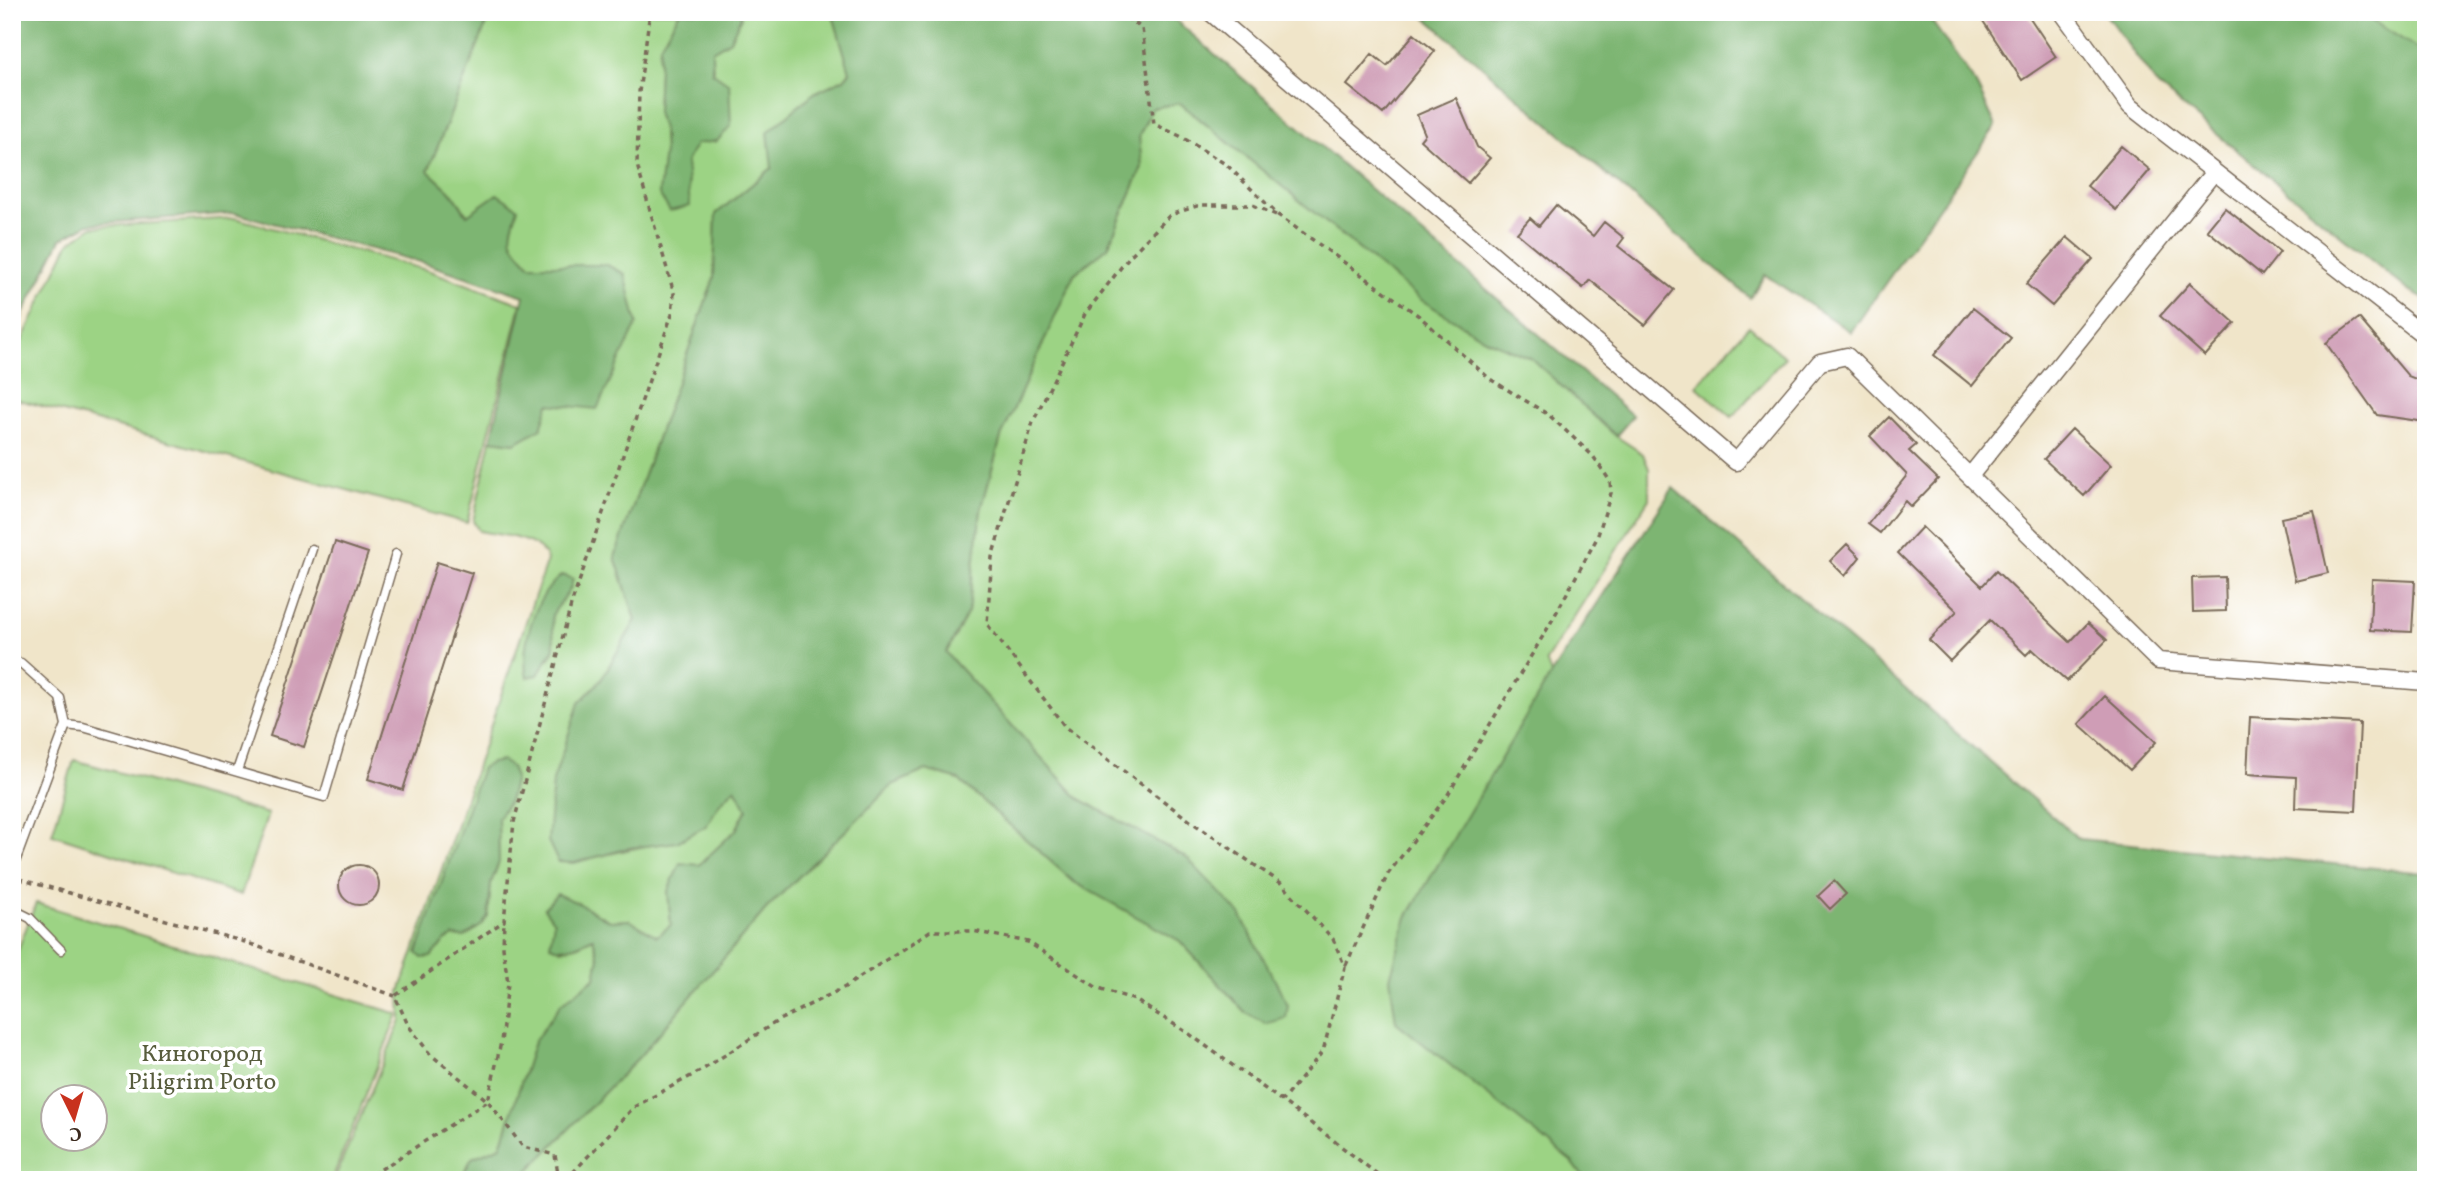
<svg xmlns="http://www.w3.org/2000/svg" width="2438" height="1192" viewBox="0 0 2438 1192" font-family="Vollkorn,serif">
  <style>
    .green { fill: #9cd384; stroke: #6c7e51; stroke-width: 2; fill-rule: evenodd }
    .forest { fill: #7db572; stroke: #5c7048; stroke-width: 2 }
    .building { fill: #cf9db6 }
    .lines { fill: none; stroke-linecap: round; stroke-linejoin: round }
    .service-casing { stroke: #7a6b5a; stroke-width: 11 }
    .minor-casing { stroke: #7a6b5a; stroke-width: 19 }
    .path { stroke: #7a6b5a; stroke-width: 3.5; stroke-dasharray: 5 5; stroke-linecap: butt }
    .service { stroke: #fff; stroke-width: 8 }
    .minor { stroke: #fff; stroke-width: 16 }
    .labels { text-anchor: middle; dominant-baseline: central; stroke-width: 7; stroke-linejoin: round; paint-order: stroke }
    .park-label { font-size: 24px; fill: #585d3d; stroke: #fff }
  </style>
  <rect width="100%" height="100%" fill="#fff"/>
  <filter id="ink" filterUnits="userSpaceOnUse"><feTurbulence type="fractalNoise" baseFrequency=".0143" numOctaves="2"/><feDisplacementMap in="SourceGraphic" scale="14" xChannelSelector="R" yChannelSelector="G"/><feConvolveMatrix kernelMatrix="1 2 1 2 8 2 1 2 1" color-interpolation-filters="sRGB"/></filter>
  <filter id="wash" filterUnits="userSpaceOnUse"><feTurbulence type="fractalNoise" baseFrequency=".00686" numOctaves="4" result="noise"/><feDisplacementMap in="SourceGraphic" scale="28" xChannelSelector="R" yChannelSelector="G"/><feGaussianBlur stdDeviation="1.57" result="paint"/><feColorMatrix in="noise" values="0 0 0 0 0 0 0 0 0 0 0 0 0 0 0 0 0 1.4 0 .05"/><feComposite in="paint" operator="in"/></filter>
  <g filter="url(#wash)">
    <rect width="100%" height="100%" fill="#f0e5c9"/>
    <path class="green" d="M491 12H680L660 46 657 112 663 131 664 152 659 194 689 205 686 162 696 143 717 141 712 51 730 40 741 17 739 12H832L850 71 844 79 814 93 772 168 716 214 714 278 615 557 636 620 601 680 579 703 574 862 645 846 706 826 720 803 735 788 747 808 736 830 699 865 668 891 671 925 657 937 629 920 610 921 578 903 544 908 554 922 560 949 577 946 593 938 599 958 595 978 561 1004 534 1042 501 1146 472 1158 460 1180H334L401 1020 400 992 547 560C540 536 500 536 479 531L473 521 491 440 515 443 541 428 548 404 607 265H530L511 243 510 233 468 215 452 193 428 171ZM563 575 572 579 570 589 552 615 554 648 550 658 528 677C518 639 544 606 563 575ZM515 778 509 801 498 818 499 862 491 883 488 916 482 925 465 937 454 936 445 941Z
      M2358 12H2426V54Z
      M1180 103 1420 299 1485 339 1531 358 1616 436 1643 454 1649 469V499L1546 661 1551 674 1572 1162 1586 1180H519L639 1057 766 909 892 785 926 770 959 780 1074 882 1180 941 1246 1013 1187 858 1078 798 946 653 968 612 981 510 1001 437 1074 274 1108 247 1142 167 1139 136 1152 108Z
      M235 218 430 271 521 304 467 523 12 398V361L69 243 92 227Z
      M1749 326 1785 357 1732 417 1696 386Z
      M74 760 268 814 241 895 52 834Z
      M36 903 398 1014 334 1174 329 1180H12V965ZM52 1098H94V1140H52Z"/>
    <path class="forest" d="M12 12H491L428 171 452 193 467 215 497 194 518 208C508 241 507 239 530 265H607L625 274 637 324 597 409 549 404 541 428 515 443 491 440 524 296 424 263 234 213 89 224 61 239 12 336Z
      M680 12H739L741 17 730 40 712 51V72L729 84 731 126 717 141 696 144 686 162 690 206 670 211 659 194 664 152 663 131 657 112 660 45Z
      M832 12H1166L1633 416 1616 436 1531 358 1485 339 1420 299 1180 103 1152 108 1139 136 1142 167 1108 247 1074 274 1001 437 981 510 968 612 946 653 1078 798 1187 858 1240 914 1288 1005 1286 1018 1266 1024 1246 1013 1180 941 1074 882 959 780 926 770 892 785 766 909 639 1057 519 1180H460L472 1158 501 1146 534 1042 561 1004 595 978 599 958 593 938C578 945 566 952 550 945L554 922 544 908 557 894 578 903 610 921 629 920 657 936 671 925 668 891 680 863 699 865 736 830 747 809 735 788 720 803 706 826 677 842 629 848 574 863 558 862 548 841 553 781 579 703 601 680 636 620 615 557 714 278 716 214 772 168 768 132 814 93 844 79 850 72Z
      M1419 12H1925L1976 84 1996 126 1851 332 1765 275 1750 298Z
      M2104 12H2358L2426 54V300L2409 291 2158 86Z
      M1673 488 2079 839 2426 873V1180H1586L1572 1162 1396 1022 1390 978 1407 917 1551 674Z
      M562 575 573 579 570 589 552 615 554 648 538 675 527 677C520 645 535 595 562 575Z
      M502 761 511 767 515 778 509 801 498 818 499 862 491 883 488 916 482 925 464 937 454 936 445 941 431 957 422 958 417 953 482 768 491 763Z"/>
    <g id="blocks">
      <path class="building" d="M1990 12H2026L2056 57 2022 80 1981 18Z
        M1414 34 1435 51 1383 114 1347 85 1372 54 1387 66Z
        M1456 98 1477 147 1490 158 1468 183 1420 140 1425 134 1417 115Z
        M2121 146 2150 170 2116 210 2087 186Z
        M1556 205 1593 236 1604 222 1624 238 1618 246 1674 290 1645 325 1590 280 1583 288 1517 233 1530 218 1539 226Z
        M2225 208 2280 252 2262 275 2207 230Z
        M2067 237 2093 259 2052 306 2026 284Z
        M2190 283 2235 323 2205 356 2160 316Z
        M1973 308 2011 338 1972 386 1934 355Z
        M2359 318 2408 376 2426 383V422L2377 415 2326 343Z
        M1889 417 1916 445 1909 451 1938 479 1911 507 1905 501 1880 533 1868 524 1907 475 1870 436Z
        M2072 429 2111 465 2084 496 2044 459Z
        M2314 511 2328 573 2295 581 2281 518Z
        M1922 527 1982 586 1996 571 2070 642 2088 623 2107 640 2067 681 2032 649 2026 655 1990 620 1950 661 1929 640 1957 611 1898 553Z
        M335 542 368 553 304 747 270 736Z
        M1847 544 1860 557 1845 576 1830 561Z
        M437 562 472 573 403 790 368 779Z
        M2225 577 2226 611 2193 612 2192 578Z
        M2372 579 2415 581 2412 632 2370 630Z
        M2105 696 2156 742 2130 770 2079 724Z
        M2250 717 2360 723 2356 811 2295 808 2296 777 2247 774Z
        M339 885a20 20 0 1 1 40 0a20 20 0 1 1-40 0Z
        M1834 881 1846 894 1830 909 1818 896Z"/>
    </g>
  </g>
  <g filter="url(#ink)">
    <use href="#blocks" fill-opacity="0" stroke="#7a6b5a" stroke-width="2"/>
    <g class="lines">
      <defs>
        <path id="service" d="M12 661 21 663 60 698 66 725 12 870
          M66 725 83 727 324 797 396 554
          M237 771 312 549
          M12 909 30 918 61 950"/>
        <path id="minor" d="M1210 12 1736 462 1820 362 1847 356 2158 661 2426 682
          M2062 12 2130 106 2426 337
          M1970 476 2214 172"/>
      </defs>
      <use href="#service" class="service-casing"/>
      <use href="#minor" class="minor-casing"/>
      <path class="path" d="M1118 12 1142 28 1154 124 1180 136 1227 165 1278 215 1419 316 1490 379 1549 415 1593 456 1610 481 1611 493 1597 538 1549 626 1447 796 1388 874 1345 967
        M1276 215 1253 205H1200L1170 215 1129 257 1085 314 1033 422 992 557 987 624 1066 728 1193 823 1281 883 1333 939 1345 967 1323 1051 1282 1101
        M19 879 245 942 395 996
        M364 1180 488 1101 501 1042 508 983 503 947 504 921
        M559 1180 555 1155 523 1147 488 1101 430 1054 408 1025 395 996 504 921 514 822 571 605 672 314 674 293 637 165 639 92 650 12
        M566 1180 634 1107 702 1070 779 1020 845 987 930 931H973L1028 942 1096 987 1135 1000 1188 1033 1282 1101 1385 1180"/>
      <use href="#service" class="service"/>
      <use href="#minor" class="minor"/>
    </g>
  </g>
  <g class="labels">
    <g class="park-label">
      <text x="202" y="1055">Киногород<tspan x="202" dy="28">Piligrim Porto</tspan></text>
    </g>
  </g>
  <rect width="2438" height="1192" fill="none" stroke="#fff" stroke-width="42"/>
  <g transform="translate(74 1118) rotate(175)"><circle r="33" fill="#ffffff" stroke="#b1aaa5" stroke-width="2"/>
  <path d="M0-5L12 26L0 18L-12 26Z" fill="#c8321e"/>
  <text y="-10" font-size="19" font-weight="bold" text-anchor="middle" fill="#3b2a1e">С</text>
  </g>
</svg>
